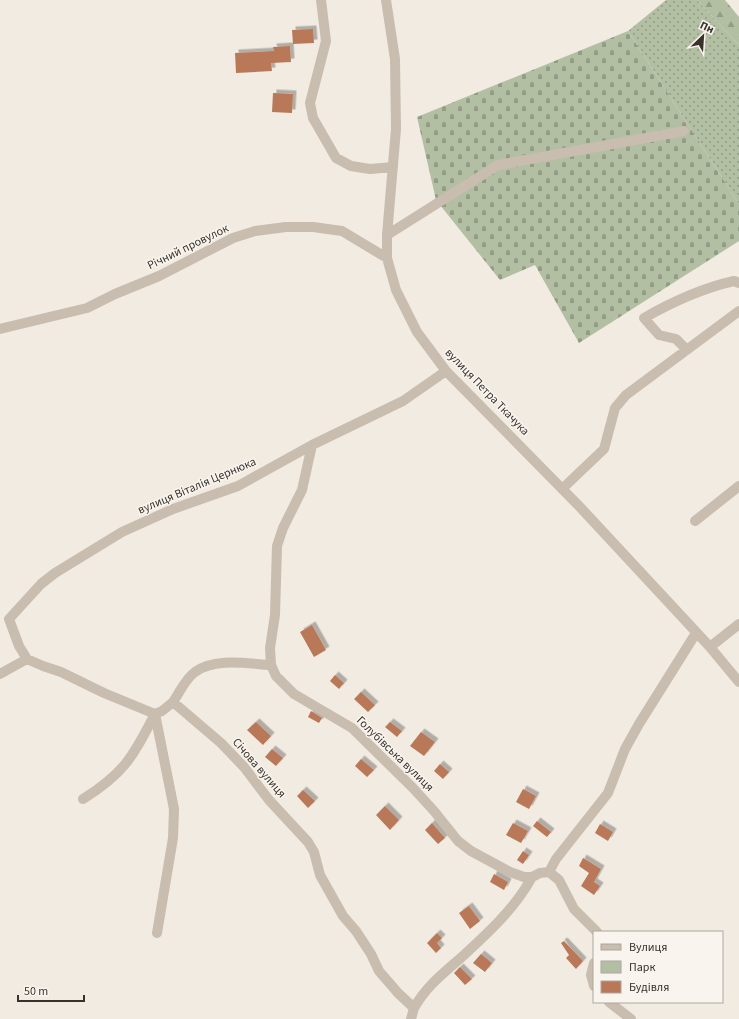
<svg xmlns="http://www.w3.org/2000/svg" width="739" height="1019" viewBox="0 0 739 1019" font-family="'Source Sans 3',sans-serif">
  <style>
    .green { fill: url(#green-dots) }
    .forest { fill: url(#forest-firs) }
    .cemetery { fill: url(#cemetery-stones) }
    .building { fill: #b97858; filter: url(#shadow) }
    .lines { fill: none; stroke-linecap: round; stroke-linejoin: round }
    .minor { stroke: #c8bdaf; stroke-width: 10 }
    .labels { text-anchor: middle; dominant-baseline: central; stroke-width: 3; stroke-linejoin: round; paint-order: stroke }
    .street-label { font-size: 12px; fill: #38312c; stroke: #f9f5ee }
  </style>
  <defs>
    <pattern id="green-dots" width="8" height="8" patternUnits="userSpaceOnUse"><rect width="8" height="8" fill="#b3bfa3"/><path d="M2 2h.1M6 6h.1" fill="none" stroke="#939c85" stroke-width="1.8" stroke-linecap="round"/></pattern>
    <pattern id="forest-firs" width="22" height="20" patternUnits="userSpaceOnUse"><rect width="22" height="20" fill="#b3bfa3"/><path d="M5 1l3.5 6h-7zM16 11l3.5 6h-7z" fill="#939c85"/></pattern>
    <pattern id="cemetery-stones" width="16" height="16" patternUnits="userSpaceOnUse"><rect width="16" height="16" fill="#b3bfa3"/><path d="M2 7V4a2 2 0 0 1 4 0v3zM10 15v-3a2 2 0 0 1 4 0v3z" fill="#939c85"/></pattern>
    <filter id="shadow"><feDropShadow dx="3.5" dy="-3.5" stdDeviation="0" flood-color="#0004"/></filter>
  </defs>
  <rect width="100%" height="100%" fill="#f1ebe2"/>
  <path class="green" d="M666 0H697L739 45V204L628 31Z"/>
  <path class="forest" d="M697 0H725L739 17V45Z"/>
  <path class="cemetery" d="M628 31 739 204V241L579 343 535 265 500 280 436 200 417 117Z"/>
  <path class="building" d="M313 29 314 43 293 44 292 30Z
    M290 46 291 62 271 63 272 71 236 73 235 53 274 51 273 47Z
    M273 93 293 94 292 113 272 112Z
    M312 625 326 650 314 657 300 632Z
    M335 675 344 683 339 689 330 681Z
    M361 692 375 705 368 712 354 699Z
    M311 711 322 718 319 723 308 717Z
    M256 722 271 736 263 745 247 730Z
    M390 722 402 731 397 737 385 727Z
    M421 732 435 742 424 756 410 746Z
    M272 749 283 758 276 766 265 757Z
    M361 759 374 770 367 777 355 766Z
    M440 764 449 772 443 779 434 771Z
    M523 789 536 796 529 809 516 802Z
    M303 790 315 801 308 808 297 796Z
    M385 806 399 820 390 830 376 815Z
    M537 821 551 832 547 837 533 826Z
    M432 823 445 838 438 844 425 830Z
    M513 823 528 831 521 843 506 835Z
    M600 824 613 832 608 841 595 833Z
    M523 851 529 855 523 864 517 860Z
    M583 858 601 869 594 882 600 886 594 895 581 886 589 873 579 866Z
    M494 874 508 882 504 890 490 882Z
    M469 906 480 921 470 929 459 913Z
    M437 933 442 938 437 943 441 948 436 953 427 943Z
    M564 941 583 961 576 969 566 958 569 955 561 943Z
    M481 954 492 963 485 972 473 963Z
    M460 967 472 979 465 985 454 973Z"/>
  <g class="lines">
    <path class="minor" d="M321 0 326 41 310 103 313 118 336 158 351 166 370 169 393 167
      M386 0 395 59 396 129 387 235V258L396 290 417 332 446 371 580 507 710 647 739 682
      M387 235 498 165 684 131
      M0 329 87 308 115 294 159 276 233 238 255 231 286 227H313L342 231 387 258
      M687 350 676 339 659 335 644 318C672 302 703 288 734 281L739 283
      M312 445 302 490 283 528 277 546 275 615 270 648 271 665 276 676 294 694 352 728 413 788 434 811 458 841 471 851 510 872 524 877H532L540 873 549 872 559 880 574 909 597 932
      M562 489 604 449 615 408 626 395 739 311
      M695 521 739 486
      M710 647 739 624
      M27 659 19 646 9 619 41 584 55 573 122 532 173 509 238 486 312 445 403 401 446 371
      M0 674 27 659 43 666 61 672 104 693 155 714 162 711 173 702 221 743 244 767 269 800 308 842 314 852 320 875 343 916 356 931 371 954 379 971 398 993 414 1008 411 1019
      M173 702C180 692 185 679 195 672 215 657 249 664 271 665
      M155 714 174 809 173 838 157 933
      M83 799C125 773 133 756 155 714
      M549 872 556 859 608 793 625 749 639 724 696 633
      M594 963 591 975 594 986
      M609 1002 631 1019
      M414 1008C427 985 445 972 464 955 489 932 516 907 532 877"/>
  </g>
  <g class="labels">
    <g class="street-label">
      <text transform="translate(188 247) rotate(-26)">Річний провулок</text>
      <text transform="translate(487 392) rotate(46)">вулиця Петра Ткачука</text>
      <text transform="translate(197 486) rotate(-23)">вулиця Віталія Цернюка</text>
      <text transform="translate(395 754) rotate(44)">Голубівська вулиця</text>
      <text transform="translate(259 768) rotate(49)">Січова вулиця</text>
    </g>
  </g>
  <rect x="593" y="931" width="130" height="72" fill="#f9f5ee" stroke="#aca7a0"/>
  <rect x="601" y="944" width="20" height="6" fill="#c8bdaf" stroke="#aca7a0"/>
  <text x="629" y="951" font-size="12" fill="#38312c">Вулиця</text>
  <rect x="601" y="961" width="20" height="12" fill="#b3bfa3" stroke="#aca7a0"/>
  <text x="629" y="971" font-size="12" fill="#38312c">Парк</text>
  <rect x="601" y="981" width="20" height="12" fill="#b97858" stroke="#aca7a0"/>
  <text x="629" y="991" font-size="12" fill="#38312c">Будівля</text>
  <g transform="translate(703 36) rotate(25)" stroke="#f9f5ee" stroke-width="3" paint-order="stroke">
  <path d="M0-3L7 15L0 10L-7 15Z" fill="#38312c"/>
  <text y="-6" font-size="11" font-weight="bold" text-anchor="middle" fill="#38312c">Пн</text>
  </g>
  <path d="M18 995v6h66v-6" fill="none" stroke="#38312c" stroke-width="2"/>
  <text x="24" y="995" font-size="12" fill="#38312c" stroke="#f9f5ee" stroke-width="3" paint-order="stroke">50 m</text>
</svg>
